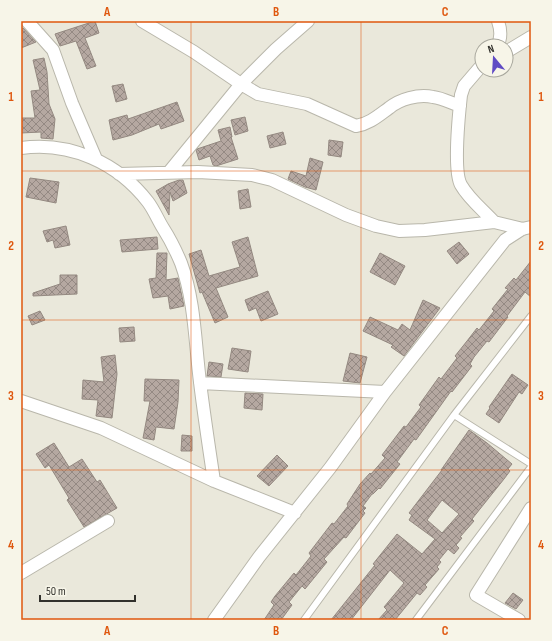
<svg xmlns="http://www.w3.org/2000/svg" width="552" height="641" viewBox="0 0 552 641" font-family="'Sofia Sans Condensed',sans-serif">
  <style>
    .building { fill: url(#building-cross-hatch); stroke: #948981; fill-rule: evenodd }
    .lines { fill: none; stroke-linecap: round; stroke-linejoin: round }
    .service-casing { stroke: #b9b7ab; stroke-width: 8 }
    .minor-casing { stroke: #b9b7ab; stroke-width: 14 }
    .service { stroke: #fff; stroke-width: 6 }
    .minor { stroke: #fff; stroke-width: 12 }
    .grid { fill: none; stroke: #df570e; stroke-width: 1; stroke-opacity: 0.55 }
    .neatline { fill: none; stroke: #df570e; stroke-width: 1.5 }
    .grid-label { font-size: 13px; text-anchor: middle; font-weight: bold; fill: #df570e }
  </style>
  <defs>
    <pattern id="building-cross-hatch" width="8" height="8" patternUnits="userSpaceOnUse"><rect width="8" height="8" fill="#b5a8a1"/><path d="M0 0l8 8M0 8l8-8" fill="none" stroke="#948983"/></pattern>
  </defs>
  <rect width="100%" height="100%" fill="#eae8db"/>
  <path class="building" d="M95 21 99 33 85 38 96 66 87 69 76 41 60 46 55 34Z
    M23 28 36 42 21 48V29Z
    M44 58 47 72 49 104 55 119 53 139 41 138V132L21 133V118H35L31 91 40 90 33 60Z
    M123 84 127 99 116 102 112 86Z
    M177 102 184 121 161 129 159 124 132 135 113 140 109 120 127 115 128 119Z
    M245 117 248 131 235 135 231 120Z
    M230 127 232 137H231L238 159 216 166 213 165 210 156 199 160 196 150 197 149 221 141 218 130Z
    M283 132 286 144 270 148 267 136Z
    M329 140 343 142 341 157 328 155Z
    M310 158 323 162 316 190 305 187 288 179 291 171 306 176Z
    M30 178 59 182 56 203 26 197Z
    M179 180H183L187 193 173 201 170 192 169 215 156 191 168 184Z
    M248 189 251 207 240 209 238 191Z
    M66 226 70 245 55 248 53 240 47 242 43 231Z
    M157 237 158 249 122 252 120 240Z
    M248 237 258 276 216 288 228 317 215 323 202 292 200 293 189 254 201 250 209 276 240 267 232 242Z
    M459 242 469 254 457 264 447 251Z
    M157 253H167L166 280 178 278 184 306 170 309 168 296 153 298 149 279 156 278Z
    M380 253 405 266 395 285 370 272Z
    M531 261V297L525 292 507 316 508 317 489 342 487 341 474 357 470 364 472 366 452 392 451 391 416 440 414 439 397 462 400 464 380 489 379 488 373 494H372L363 506 366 508 363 511 365 513 346 538 344 537 324 559 327 562 305 589 302 586 289 602 292 605 281 620H264L274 605 271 602 275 596 294 573 296 575 311 556 309 553 332 523 334 524 348 506 347 504 360 484 370 473 371 474 385 458 382 455 404 426 406 427 421 407 419 405 439 377 441 379 457 358 455 356 467 341 477 328 479 330 494 311 492 309 508 289 505 288 514 278 516 280Z
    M60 275H77V294L33 296V293L60 284Z
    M268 291 278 314 261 321 256 308 249 311 245 300Z
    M423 300 440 308 404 356 391 347 393 345 363 331 370 317 398 330 402 324 410 330Z
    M40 311 45 320 32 325 28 316Z
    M134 327 135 341 120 342 119 328Z
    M232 348 251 351 248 372 228 369Z
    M350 353 367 357 360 383 343 381Z
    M115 355 117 374 112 418 96 416 98 400 82 399 83 380 104 382 101 357Z
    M209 362 223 364 221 377 207 376Z
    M512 374 528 385 522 394 519 392 499 423 486 414 490 408 489 407Z
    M145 379 179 380 178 402 174 429 156 427 154 440 143 438 150 401H144Z
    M245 393 263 394 262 410 244 408Z
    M469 430 487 443 512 464 508 469 510 471 504 479 472 519 474 521 460 537 462 538 456 545 459 548 454 554 448 549 439 560 441 562 437 567 439 569 425 585 427 587 420 595 417 593 395 620H378L387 610 384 607 404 583 390 570 351 620H331L375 565 373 564 397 534 422 554 435 539 409 520 412 515 409 513 442 470H441ZM442 500 459 514 442 533 427 520Z
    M182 435 192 436V451H181Z
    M54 443 69 467 82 459 97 482 100 480 117 508 84 527 67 500 69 498 49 465 45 468 36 454Z
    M277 455 288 466 269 486 257 476Z
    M513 593 523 600 516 609 505 603Z"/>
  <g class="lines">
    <defs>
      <path id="service" d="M454 415 531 464
        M304 620 454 415 531 316
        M416 620 531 467"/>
      <path id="minor" d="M27 21 53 50 72 103 96 159
        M142 21 194 52 241 84 258 94 307 104 356 126C369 124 378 116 389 108 400 99 418 94 433 97 442 98 451 103 460 106
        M497 46C502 38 501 30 498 21
        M506 52 531 37
        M482 65 464 86 461 95C459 113 453 171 461 185 469 199 483 210 494 222
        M21 148C70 141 118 163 148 202 154 210 158 220 163 228 170 239 176 251 181 263 195 301 195 343 200 382 204 415 209 448 214 481
        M169 172 241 84 276 49 308 21
        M119 174 198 172 252 175 272 180 346 215 376 226 399 231 425 230 494 222 523 229
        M200 383 385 392
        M21 401 101 428 214 481 295 513
        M21 573 108 521
        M214 620 259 557 330 468 385 392 505 240 522 229 531 227
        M519 620 476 595 531 508"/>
    </defs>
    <use href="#service" class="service-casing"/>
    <use href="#minor" class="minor-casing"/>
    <use href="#service" class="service"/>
    <use href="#minor" class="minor"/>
  </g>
  <path class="grid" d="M191 21V620M361 21V620M21 171H531M21 320H531M21 470H531"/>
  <rect width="552" height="641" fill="none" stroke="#f7f5e8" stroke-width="44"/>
  <g transform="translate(494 58) rotate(342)"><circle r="19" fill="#f7f5e8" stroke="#a8a79d"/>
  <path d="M0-3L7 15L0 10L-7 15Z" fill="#604bc4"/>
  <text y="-6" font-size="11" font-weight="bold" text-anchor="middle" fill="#32312c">N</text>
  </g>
  <path d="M40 595v6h95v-6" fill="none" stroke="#32312c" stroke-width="2"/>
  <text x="46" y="595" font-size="12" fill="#32312c" stroke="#f7f5e8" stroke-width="3" paint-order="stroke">50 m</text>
  <rect x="22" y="22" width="508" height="597" class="neatline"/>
  <g class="grid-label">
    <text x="107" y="16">A</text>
    <text x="276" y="16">B</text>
    <text x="445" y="16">C</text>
    <text x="11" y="101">1</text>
    <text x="541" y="101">1</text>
    <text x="11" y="250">2</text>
    <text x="541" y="250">2</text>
    <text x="11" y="400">3</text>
    <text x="541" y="400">3</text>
    <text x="11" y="549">4</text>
    <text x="541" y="549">4</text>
    <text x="107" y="635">A</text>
    <text x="276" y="635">B</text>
    <text x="445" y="635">C</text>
  </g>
</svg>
